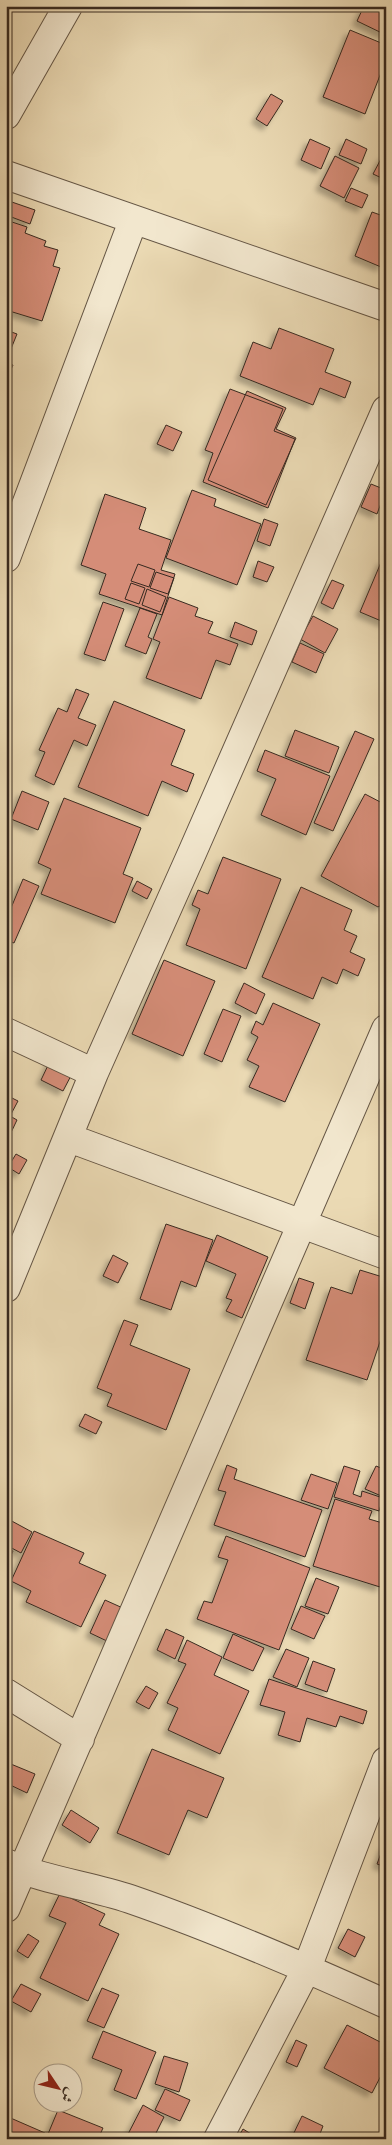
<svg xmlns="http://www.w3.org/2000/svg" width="392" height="2145" viewBox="0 0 392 2145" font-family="'IM FELL French Canon',Amiri,serif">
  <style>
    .building { fill: #d58d78; stroke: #382a20; filter: url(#shadow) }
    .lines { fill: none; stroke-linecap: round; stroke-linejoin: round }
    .minor-casing { stroke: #655645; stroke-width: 30 }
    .minor { stroke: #f2e7ce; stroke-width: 28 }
  </style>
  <defs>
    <filter id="shadow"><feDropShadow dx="-4.5" dy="4.5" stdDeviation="2.5" flood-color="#0004"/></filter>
  </defs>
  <rect width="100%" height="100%" fill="#ebdab4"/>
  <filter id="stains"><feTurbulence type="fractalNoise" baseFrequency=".004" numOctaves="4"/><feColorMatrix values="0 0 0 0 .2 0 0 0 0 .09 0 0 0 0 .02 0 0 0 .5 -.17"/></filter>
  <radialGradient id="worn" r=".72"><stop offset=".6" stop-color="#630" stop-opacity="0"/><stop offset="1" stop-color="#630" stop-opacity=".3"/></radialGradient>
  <path class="building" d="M364 6H386V35L357 21Z
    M350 30 386 45V66L384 65 365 114 323 97Z
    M271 94 283 101 267 126 256 119Z
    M310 139 330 148 321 169 301 160Z
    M346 139 367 149 361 164 339 155Z
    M383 155 386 157V180L373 174Z
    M335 156 359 168 344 198 320 186Z
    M351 188 368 195 362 208 345 201Z
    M6 200 35 210 30 224 6 215Z
    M372 212 386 217V255L381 267 355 256Z
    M6 220 27 227 25 233 46 241 44 246 58 250 53 266 60 268 42 321 6 310Z
    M279 328 334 349 325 372 351 382 345 398 320 388 313 405 240 376 253 342 271 349Z
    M6 330 17 334 6 361Z
    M6 363 13 365 6 381Z
    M230 389 283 409 274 431 295 439 268 508 203 482 213 453 205 450Z
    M247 391 286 408 276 429 296 438 266 505 208 480Z
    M166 425 182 432 173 451 157 444Z
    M371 484 386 490 377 514 361 507Z
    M192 490 216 499 214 506 261 524 237 585 166 558Z
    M105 494 146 508 139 529 171 540 161 570 175 574 162 615 99 594 106 574 81 565Z
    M264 519 278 524 270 546 257 541Z
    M382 560 386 561V623L360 612Z
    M258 561 274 567 267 582 253 577Z
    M138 564 155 570 149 587 131 581Z
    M156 572 174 578 168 594 150 588Z
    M332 580 344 585 333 609 321 603Z
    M131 583 145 588 139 604 125 599Z
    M147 589 166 597 160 612 142 605Z
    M169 597 198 608 195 616 213 622 208 633 238 644 230 665 216 660 201 699 146 678 160 642 153 639Z
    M103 602 124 609 105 661 84 654Z
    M140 608 157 614 148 637 152 639 146 654 125 646Z
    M313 616 338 629 325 653 300 639Z
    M235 622 257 631 252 645 230 637Z
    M300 643 324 654 316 673 292 662Z
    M76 689 89 694 78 718 96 725 87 746 74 740 54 785 35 776 45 752 39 750 58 708 67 712Z
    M114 701 185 730 171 765 194 774 187 792 162 781 148 816 78 787Z
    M295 730 339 747 329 773 285 756Z
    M355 731 374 739 333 831 314 823Z
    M265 750 330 776 306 835 261 815 276 779 257 771Z
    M22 791 49 802 38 830 11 819Z
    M365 794 386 805V902L378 907 321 876Z
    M64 798 141 828 123 874 133 878 115 923 41 894 51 869 38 863Z
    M223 857 281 879 246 969 186 945 200 909 192 905 198 890 208 894Z
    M23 879 39 886 14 943 6 940V906L11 908Z
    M137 881 152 889 147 899 132 891Z
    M301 887 352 910 344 930 357 936 350 952 365 959 358 976 343 969 337 984 322 977 313 999 262 977Z
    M164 960 215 981 183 1056 132 1034Z
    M244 983 265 994 256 1014 235 1003Z
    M273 1003 320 1024 285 1102 249 1087 259 1066 247 1060 258 1037 251 1033 256 1021 263 1025Z
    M223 1009 241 1016 222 1062 204 1054Z
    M52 1057 75 1068 63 1091 41 1080Z
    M6 1095 18 1101 10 1116 17 1120 6 1143Z
    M16 1154 27 1160 19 1174 8 1167Z
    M166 1224 213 1240 196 1287 181 1281 171 1310 140 1299Z
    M217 1235 268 1257 242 1318 226 1311 232 1300 226 1298 236 1274 206 1261Z
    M113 1255 128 1263 118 1283 103 1276Z
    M360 1270 386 1278V1324L367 1380 306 1360 331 1287 352 1294Z
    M299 1278 314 1283 305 1309 290 1303Z
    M124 1320 138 1325 130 1345 190 1369 166 1430 107 1406 112 1394 97 1388Z
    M85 1414 102 1422 96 1434 79 1426Z
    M227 1465 237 1469 234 1479 322 1510 305 1557 214 1525 226 1492 218 1490Z
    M344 1466 360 1471 353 1494 361 1497 362 1491 383 1498 379 1511 334 1497Z
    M376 1466 386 1470V1498L365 1489Z
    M311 1474 337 1483 328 1509 301 1500Z
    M335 1499 372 1511 369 1519 386 1524V1570L380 1587 313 1566Z
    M8 1519 32 1532 21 1553 6 1545V1523Z
    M34 1531 84 1553 79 1563 106 1575 81 1627 26 1602 31 1591 11 1581Z
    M226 1536 310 1568 279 1650 197 1619 204 1601 212 1603 228 1560 218 1557Z
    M6 1548 13 1551 6 1566Z
    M316 1578 339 1587 328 1614 305 1606Z
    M105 1600 125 1609 109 1642 90 1633Z
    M301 1606 325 1616 314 1639 291 1629Z
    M166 1629 184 1637 175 1659 157 1650Z
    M233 1634 264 1648 253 1671 223 1658Z
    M187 1640 222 1657 214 1675 249 1691 220 1754 168 1730 178 1708 167 1703 186 1664 178 1661Z
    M286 1649 309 1658 297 1687 273 1677Z
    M313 1661 335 1669 327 1692 305 1684Z
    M269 1679 367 1711 363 1724 340 1716 336 1727 307 1718 300 1742 278 1735 285 1712 260 1705Z
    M146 1686 158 1693 149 1709 136 1702Z
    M152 1749 224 1778 207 1818 188 1810 169 1855 117 1833Z
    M6 1762 35 1774 27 1793 6 1783Z
    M71 1810 99 1828 90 1843 62 1825Z
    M384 1845H386V1867L377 1864Z
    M60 1893 105 1914 99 1925 119 1934 88 2001 40 1978 66 1923 49 1916Z
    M348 1929 365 1937 355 1957 338 1948Z
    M28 1934 39 1941 28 1958 17 1951Z
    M21 1984 41 1994 31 2012 11 2001Z
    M102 1988 119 1995 104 2028 87 2021Z
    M347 2025 386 2045V2066L372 2093 324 2068Z
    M103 2031 156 2052 136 2099 114 2090 122 2070 92 2058Z
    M296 2040 307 2045 297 2067 286 2062Z
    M164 2056 188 2063 179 2092 155 2084Z
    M165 2089 190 2100 180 2121 155 2110Z
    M143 2105 164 2117 153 2139H128L126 2138Z
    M58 2110 103 2128 98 2139H60L48 2134Z
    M6 2116 45 2133 43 2139H6Z
    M302 2116 323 2126 318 2139H291Z
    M243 2129 256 2137V2139H237Z"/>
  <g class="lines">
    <defs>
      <path id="minor" d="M6 115 68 6
        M6 175 386 307
        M6 558 133 221
        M6 1032 94 1073
        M69 1138 386 1255
        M6 1288 94 1073 192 853 386 410
        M6 1693 80 1739
        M6 1863C45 1881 89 1885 130 1899 217 1929 302 1966 386 2004
        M6 1908 386 1029
        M218 2139 307 1968 386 1761"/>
    </defs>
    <use href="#minor" class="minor-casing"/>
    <use href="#minor" class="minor"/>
  </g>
  <rect width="392" height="2145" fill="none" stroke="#ebdab4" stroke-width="25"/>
  <rect x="8" y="8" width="377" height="2130" fill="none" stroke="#382a20" stroke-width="2.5"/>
  <rect x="12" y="12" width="367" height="2120" fill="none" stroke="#382a20"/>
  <g transform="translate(58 2088) rotate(125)"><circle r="24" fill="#f2e7ce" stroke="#a89b88"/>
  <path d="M0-4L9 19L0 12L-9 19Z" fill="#8f2418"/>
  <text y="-8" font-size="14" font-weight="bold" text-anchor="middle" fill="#382a20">ش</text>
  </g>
  <rect width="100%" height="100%" filter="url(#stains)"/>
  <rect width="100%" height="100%" fill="url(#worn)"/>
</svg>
